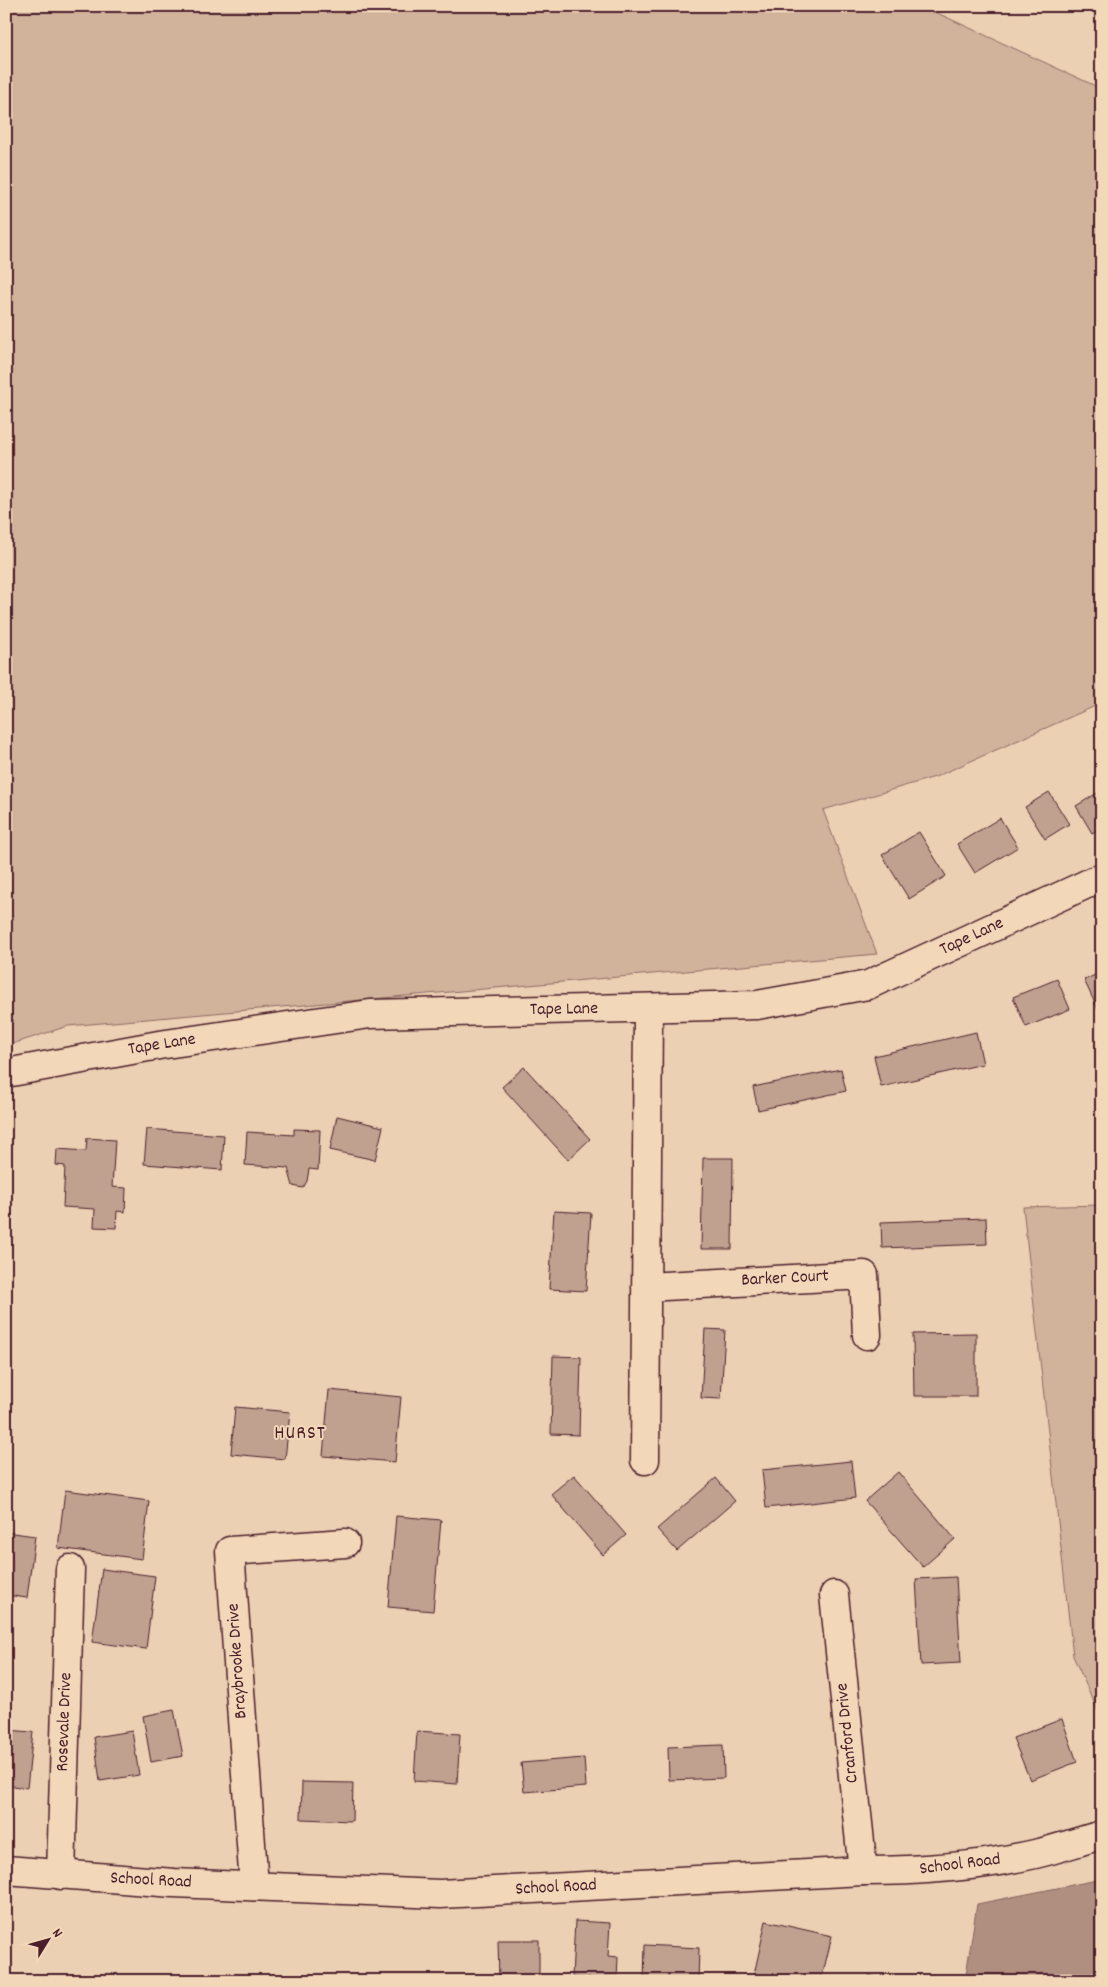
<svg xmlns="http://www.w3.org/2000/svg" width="1108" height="1987" viewBox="0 0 1108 1987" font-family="Dekko,sans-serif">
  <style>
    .green { fill: #d1b39c; stroke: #8e6964 }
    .water { fill: #b08e80; stroke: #87625e }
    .building { fill: #c0a190; stroke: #4a1f2b }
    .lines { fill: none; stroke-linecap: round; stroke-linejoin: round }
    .street-casing { stroke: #4a1f2b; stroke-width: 31 }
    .secondary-casing { stroke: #4a1f2b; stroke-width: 31 }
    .street { stroke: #f2d7b9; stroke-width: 28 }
    .secondary { stroke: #f2d7b9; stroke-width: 28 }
    .labels { text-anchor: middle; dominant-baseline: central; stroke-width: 4; stroke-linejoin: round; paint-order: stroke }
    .street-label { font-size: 18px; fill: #4a1f2b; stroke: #f2d7b9 }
    .quarter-label { font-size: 20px; letter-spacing: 1px; fill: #4a1f2b; stroke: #f2d7b9 }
  </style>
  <rect width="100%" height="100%" fill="#ebd0b3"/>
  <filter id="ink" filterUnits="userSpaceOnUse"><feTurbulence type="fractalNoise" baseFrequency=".02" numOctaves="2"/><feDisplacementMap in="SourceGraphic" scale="10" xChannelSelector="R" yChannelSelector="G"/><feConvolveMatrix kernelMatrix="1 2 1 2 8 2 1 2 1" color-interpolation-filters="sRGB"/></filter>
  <g filter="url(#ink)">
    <path class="green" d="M6 6H922L1102 89V703L935 777 823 810 877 954 68 1026 6 1046Z
      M1102 1205V1720L1073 1656 1023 1207Z"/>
    <path class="water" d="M1102 1879V1981H965L977 1904Z"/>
    <path class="building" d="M1049 792 1069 824 1045 839 1025 807Z
      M1099 792 1102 797V827L1092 833 1076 806Z
      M1000 818 1018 847 975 873 957 844Z
      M919 832 946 876 909 899 882 855Z
      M1102 972V1018L1084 980Z
      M1057 979 1070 1009 1026 1027 1013 997Z
      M976 1032 983 1064 881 1087 874 1056Z
      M524 1067 590 1139 568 1160 502 1087Z
      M841 1069 846 1091 758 1110 753 1087Z
      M337 1116 383 1127 375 1160 330 1150Z
      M147 1129 224 1135 222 1170 144 1164Z
      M294 1129 320 1130 318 1170 309 1169 307 1181 303 1188 293 1186 288 1168 245 1165 247 1132 294 1135Z
      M87 1138 115 1140 112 1187 126 1188 125 1212 117 1211 116 1228 94 1227 95 1209 63 1207 65 1166 56 1165 57 1149 86 1151Z
      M703 1158H733L732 1249H701Z
      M554 1211 591 1213 586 1291 549 1289Z
      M986 1218 987 1244 882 1248 881 1222Z
      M705 1329 725 1330 721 1399 701 1398Z
      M976 1333V1396H914L913 1334Z
      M553 1356 581 1357 579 1435 551 1434Z
      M329 1390 401 1397 395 1462 323 1456Z
      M235 1407 290 1412 285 1459 231 1454Z
      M851 1461 855 1498 766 1508 762 1470Z
      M898 1472 955 1539 923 1567 865 1501Z
      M574 1475 626 1535 603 1555 551 1494Z
      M716 1478 735 1501 677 1551 657 1529Z
      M65 1490 149 1501 142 1559 58 1548Z
      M396 1516 441 1520 433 1611 388 1607Z
      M6 1532 35 1536 27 1598 6 1595Z
      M102 1569 155 1576 146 1649 92 1642Z
      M956 1577 961 1663 921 1665 916 1579Z
      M174 1710 183 1756 151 1762 143 1716Z
      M1062 1719 1077 1762 1030 1780 1013 1738Z
      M6 1730 33 1732 27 1788 6 1785Z
      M132 1731 139 1775 100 1781 94 1737Z
      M417 1731 460 1734 457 1784 414 1781Z
      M723 1745 724 1778 669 1780 668 1747Z
      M584 1758 586 1787 524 1792 521 1763Z
      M302 1782 353 1783 352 1821 301 1819Z
      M575 1921 610 1923 608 1956 618 1957 617 1980 572 1977Z
      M766 1921 832 1936 821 1981 753 1979Z
      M498 1940H539V1981H499Z
      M645 1945 699 1948 698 1981H644Z
      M869 1975 889 1981H867Z"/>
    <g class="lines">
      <defs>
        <path id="street" d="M6 1073 159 1045 370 1014 757 1005 868 985 1102 877
          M646 1287 864 1275 867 1335
          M645 1460 648 1008
          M834 1595 863 1871
          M61 1875 70 1569
          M254 1886 230 1551 345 1543"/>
        <path id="secondary" d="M6 1870 174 1883 440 1894 863 1871C922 1871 978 1867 1035 1854 1057 1849 1079 1841 1102 1835"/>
      </defs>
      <use href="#street" class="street-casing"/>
      <use href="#secondary" class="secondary-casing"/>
      <use href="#street" class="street"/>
      <use href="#secondary" class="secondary"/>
    </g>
  </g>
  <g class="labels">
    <g class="street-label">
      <text transform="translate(972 937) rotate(-25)">Tape Lane</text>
      <text transform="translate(564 1010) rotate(-1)">Tape Lane</text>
      <text transform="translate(162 1045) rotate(-9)">Tape Lane</text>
      <text transform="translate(785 1279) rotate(-3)">Barker Court</text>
      <text transform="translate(238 1661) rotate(-94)">Braybrooke Drive</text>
      <text transform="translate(65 1722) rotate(-88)">Rosevale Drive</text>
      <text transform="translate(848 1733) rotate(-96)">Cranford Drive</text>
      <text transform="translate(960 1865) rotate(-7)">School Road</text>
      <text transform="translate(151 1881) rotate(3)">School Road</text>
      <text transform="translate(556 1888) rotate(-3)">School Road</text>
    </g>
    <g class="quarter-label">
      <text x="300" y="1434">HURST</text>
    </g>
  </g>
  <rect width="1108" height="1987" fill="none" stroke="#f2d7b9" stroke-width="25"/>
  <rect x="12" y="12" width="1083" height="1962" fill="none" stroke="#4a1f2b" stroke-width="2" filter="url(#ink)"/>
  <g transform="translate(48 1940) rotate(53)" stroke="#f2d7b9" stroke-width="4" paint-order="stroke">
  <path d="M0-4L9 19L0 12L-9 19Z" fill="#4a1f2b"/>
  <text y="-8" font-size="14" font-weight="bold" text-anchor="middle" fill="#4a1f2b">N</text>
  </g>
</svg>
